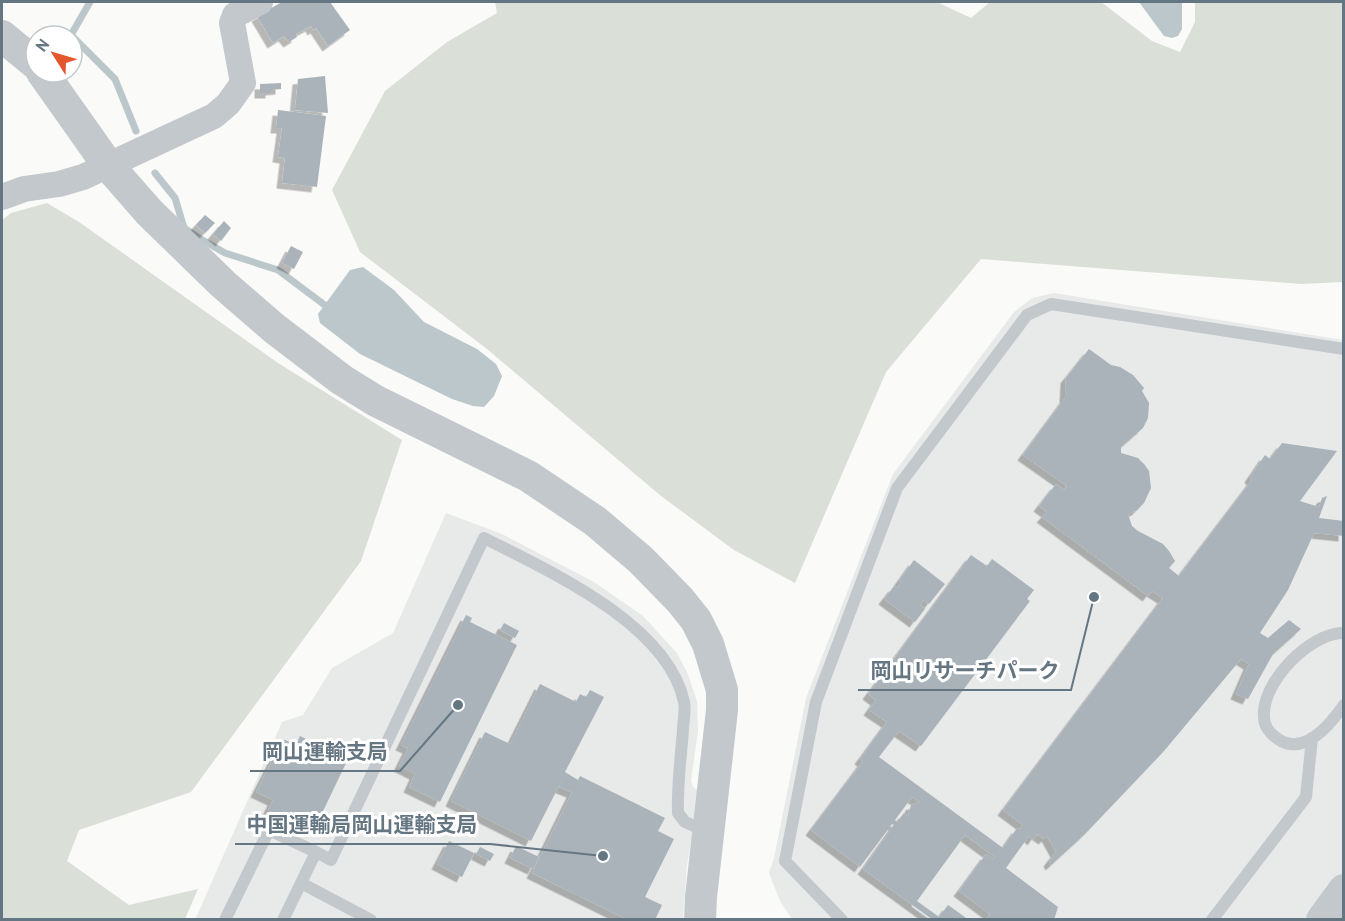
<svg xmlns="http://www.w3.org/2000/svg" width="1345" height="921" viewBox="0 0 1345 921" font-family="'PT Sans','Noto Sans JP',sans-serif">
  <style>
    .built { fill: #e8e9e9 }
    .green { fill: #dadfd7 }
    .water { fill: #bbc7cb }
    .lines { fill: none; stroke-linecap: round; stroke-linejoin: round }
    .stream { stroke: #bbc7cb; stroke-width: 7 }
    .building { fill: #aab3b9; fill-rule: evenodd; filter: url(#shadow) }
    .service { stroke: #c3c8cc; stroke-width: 12 }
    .minor { stroke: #c3c8cc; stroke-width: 26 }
    .tertiary { stroke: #c3c8cc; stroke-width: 32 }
    .leader { fill: none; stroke: #657683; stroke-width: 2 }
    .callout-dot { fill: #657683; stroke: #fff; stroke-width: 2 }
    .callout-label { font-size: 21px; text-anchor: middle; font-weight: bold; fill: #657683; stroke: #fff; stroke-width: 6; stroke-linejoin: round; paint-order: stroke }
  </style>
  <defs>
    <filter id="shadow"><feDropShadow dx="-5.5" dy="5.5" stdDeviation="0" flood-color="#0004"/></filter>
  </defs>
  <rect width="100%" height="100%" fill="#fafaf8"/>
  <path class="built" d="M1054 293 1343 340V919H792L780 901 769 873 774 858 806 698 893 474 1014 312 1032 298Z
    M446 513 502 534 594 582 643 616 677 653 687 672 697 701 698 731 691 781 694 788 700 791 687 865 683 919 195 920 282 722 303 715 332 668 393 633Z"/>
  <path class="green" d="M495 2H937L971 18 990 2H1101L1152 41 1180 52 1195 22V2H1343V282L1301 284 981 259 886 372 795 583 734 550 661 496 487 349 360 252 332 190 385 91 447 42 497 13Z
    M47 203 79 222 278 363 402 440 361 561 191 792 79 830 67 861 129 905 198 889 185 919H2V220L11 213Z"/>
  <path class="water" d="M1139 2H1182V29L1178 36 1172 38 1164 36Z
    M363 267 394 290 424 322 477 349 496 364 502 376 494 396 484 407 473 406 452 399 360 354 320 323 318 314 350 270Z"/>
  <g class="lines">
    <path class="stream" d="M90 2 71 35 115 79 136 131
      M155 173 175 198 184 228 199 238 225 253 278 270 330 309"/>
  </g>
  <path class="building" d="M282 2H330L350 30 328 46 316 28 313 30 311 26 296 34 297 37 289 42 284 36 273 43 257 16Z
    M325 76 328 113 295 110 298 79Z
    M281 83V89L271 90V93H260V84Z
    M278 110 326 116 317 187 282 183 285 158 278 157 282 128H276Z
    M205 215 215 223 205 233 196 225Z
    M224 221 231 228 221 241 213 234Z
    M291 246 303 252 294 269 282 263Z
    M1089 349 1111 365 1120 367 1133 375 1144 388 1142 391 1149 403 1148 418 1143 428 1121 447V453L1138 458 1144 464 1149 471 1151 488 1144 503 1137 510 1128 514 1132 526 1138 531 1163 544 1169 551 1175 561 1169 568 1179 576 1252 480 1250 477 1265 455 1270 459 1282 443 1337 451 1300 501 1319 507 1322 498 1327 496 1319 518 1344 521V536L1314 533 1288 590 1260 633 1268 638 1289 620 1301 629 1273 654 1248 699 1236 694 1249 664 1241 659 1164 751 1085 834 1051 865 1049 861 1056 852 1047 836 1044 839 1037 834 1033 840 1029 836 1006 868 1058 907 1054 920H986L990 914 959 891 986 854 993 859 995 857 965 835 917 901 939 917 948 905 969 920H933L863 869 894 825 892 824 860 867 811 830 863 761 860 759 887 722 869 710 876 700 868 694 971 555 987 566 992 559 1034 590 1027 599 1030 601 921 746 899 731 879 757 1003 848 1017 828 1020 829 1023 825 1003 810 1163 598 1152 591 1148 596 1042 517 1047 512 1039 506 1056 484 1064 490 1067 486 1023 455 1065 398 1066 378ZM912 797 920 802 911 805 908 816 904 813 897 822 895 820Z
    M914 560 945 584 929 604 923 600 920 605 925 609 915 622 884 599 894 586 897 588 901 583 899 581Z
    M466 615 472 618 470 622 517 645 440 802 409 787 415 774 399 766 408 748 401 745Z
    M504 623 519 631 515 638 500 630Z
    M540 684 576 702 580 694 586 697 590 690 604 697 565 772 578 780 580 776 665 818 658 831 674 839 645 897 662 905 655 920H628L532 873 572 792 559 787 563 778 531 841 451 801 485 732 510 744Z
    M300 736 348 759 313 832 268 810 273 800 256 792 283 739 296 745Z
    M449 841 474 853 462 877 437 864Z
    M516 846 539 857 533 869 510 858Z
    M480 847 494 854 490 861 476 854Z"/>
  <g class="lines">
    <path class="service" d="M1344 633C1310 632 1261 683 1264 717 1264 726 1270 734 1278 739 1304 757 1330 725 1344 705
      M301 883 371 920
      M225 920 269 830 316 852
      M283 920 316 852 331 860 484 538C549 571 668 624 684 702 686 711 683 721 683 730 681 757 677 785 678 813L685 822 708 832
      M842 920 785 861 816 702 897 488 1027 315 1051 304 1344 349
      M1212 920 1306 797 1312 738"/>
    <path class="minor" d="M2 197 24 189 59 184 83 177 214 116 228 104 243 83 232 23 235 15 260 2"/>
    <path class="tertiary" d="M2 36 36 64
      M42 72 107 164 149 212 223 284 275 329 342 380 376 401 528 476 595 521 641 560 680 600 696 620 708 644 722 690V710L701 897 700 920
      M1322 920 1344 890"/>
  </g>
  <path class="leader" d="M1094 597L1071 690H858M458 705L400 771H250M603 856L490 844H235"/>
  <g class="callout-dot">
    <circle cx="1094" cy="597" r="6"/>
    <circle cx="458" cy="705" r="6"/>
    <circle cx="603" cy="856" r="6"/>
  </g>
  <g class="callout-label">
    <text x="965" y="678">岡山リサーチパーク</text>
    <text x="325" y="759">岡山運輸支局</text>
    <text x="362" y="832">中国運輸局岡山運輸支局</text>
  </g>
  <rect width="1345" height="921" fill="none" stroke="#657683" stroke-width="6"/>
  <g transform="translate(54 54) rotate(307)"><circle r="28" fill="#ffffff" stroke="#c1c8cd" stroke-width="1.5"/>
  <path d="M0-4.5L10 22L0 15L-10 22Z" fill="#e4572e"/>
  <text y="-9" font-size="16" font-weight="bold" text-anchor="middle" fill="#657683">N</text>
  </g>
</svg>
